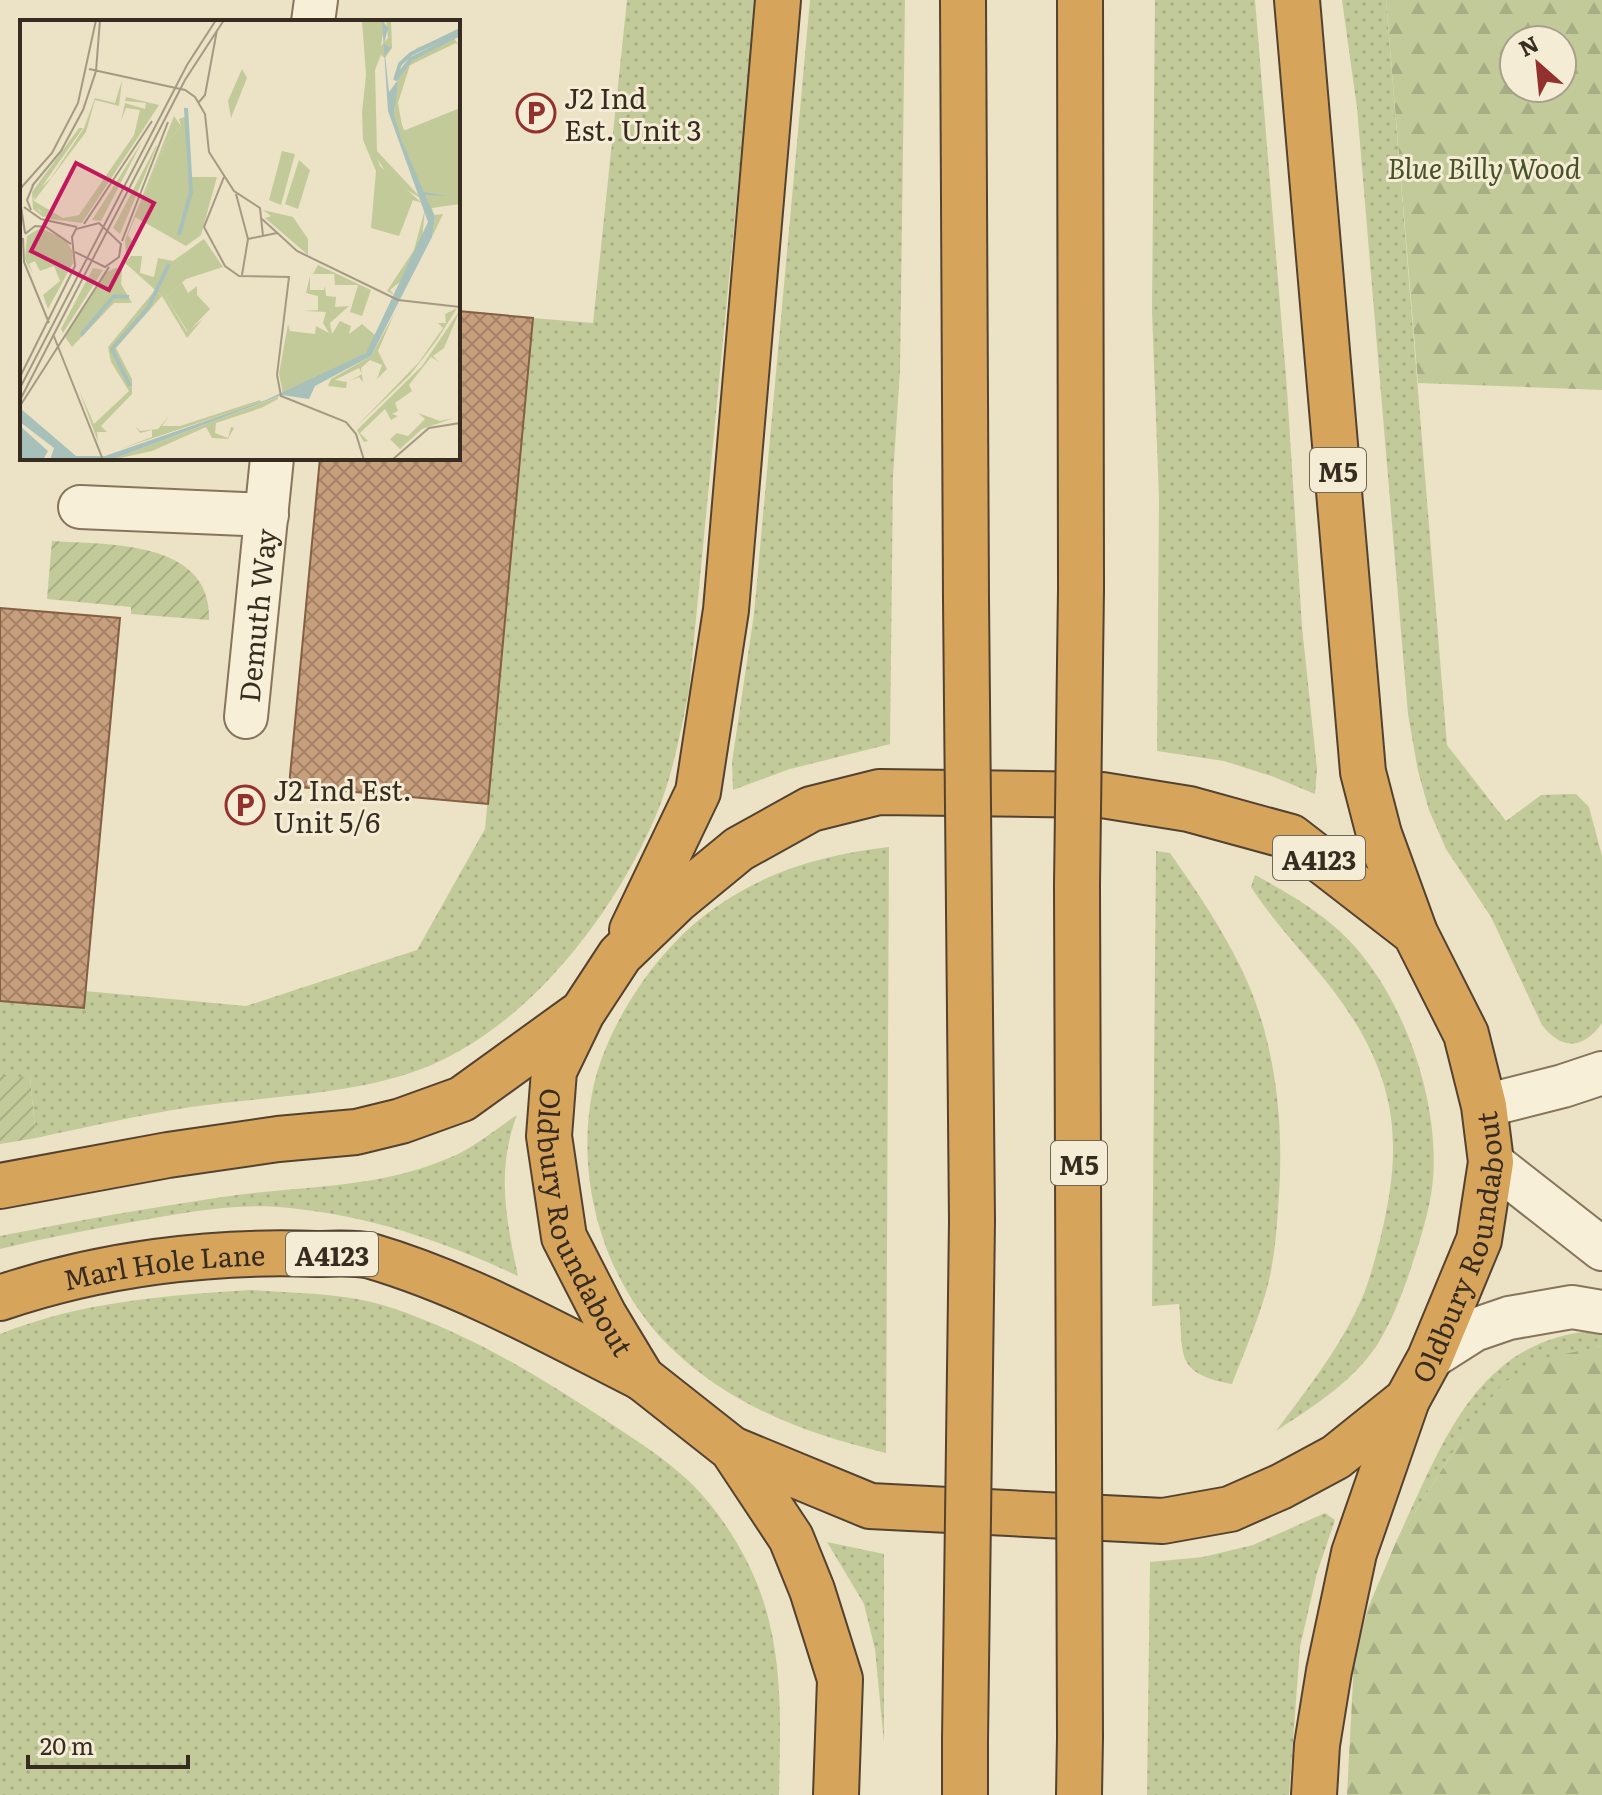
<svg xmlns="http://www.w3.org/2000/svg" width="1602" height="1795" viewBox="0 0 1602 1795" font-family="Literata,serif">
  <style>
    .grass { fill: url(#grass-dots) }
    .forest { fill: url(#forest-firs); fill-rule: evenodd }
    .garden { fill: url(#garden-furrows) }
    .building { fill: url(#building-cross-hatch); stroke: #845f43; stroke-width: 2 }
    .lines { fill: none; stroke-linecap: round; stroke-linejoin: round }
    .street-casing { stroke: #86745c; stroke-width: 46 }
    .highway-casing { stroke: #544230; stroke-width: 48 }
    .street { stroke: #f7efd8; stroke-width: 42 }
    .highway { stroke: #d7a45b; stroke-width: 44 }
    .highway-bridge-casing { stroke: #544230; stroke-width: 48; stroke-linecap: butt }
    .highway-bridge { stroke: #d7a45b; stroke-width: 44 }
    .labels { text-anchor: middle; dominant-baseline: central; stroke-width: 6; stroke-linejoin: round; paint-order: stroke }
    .shield { fill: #f4ecd5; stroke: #706656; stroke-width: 2 }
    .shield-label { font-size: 26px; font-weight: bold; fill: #372c1f }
    .poi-label { font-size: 28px; fill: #372c1f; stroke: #f4ecd5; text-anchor: start }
    .park-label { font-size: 28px; font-style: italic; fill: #465327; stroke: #f4ecd5 }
    .street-label { font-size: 28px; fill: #372c1f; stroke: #f4ecd5 }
    .inset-river { fill: none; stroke: #a7c0b9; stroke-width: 4 }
    .inset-road { fill: none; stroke: #a49983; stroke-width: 2 }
    .view { fill: #c2185b; fill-opacity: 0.15; stroke: #c2185b; stroke-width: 4 }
    .inset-edge { fill: none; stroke: #372c1f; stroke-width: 4 }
  </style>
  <defs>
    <pattern id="grass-dots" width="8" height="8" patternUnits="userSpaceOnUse" patternTransform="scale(2)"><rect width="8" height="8" fill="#c3ca9a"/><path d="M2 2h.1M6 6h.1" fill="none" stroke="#a8ae84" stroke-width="1.8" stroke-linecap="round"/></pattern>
    <pattern id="forest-firs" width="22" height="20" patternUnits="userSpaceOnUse" patternTransform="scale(2)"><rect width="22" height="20" fill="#c3ca9a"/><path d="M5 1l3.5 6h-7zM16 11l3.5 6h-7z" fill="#a8ae84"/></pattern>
    <pattern id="garden-furrows" width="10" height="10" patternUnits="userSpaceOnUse" patternTransform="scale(2)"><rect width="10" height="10" fill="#c3ca9a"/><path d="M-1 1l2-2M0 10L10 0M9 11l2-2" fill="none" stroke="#a8ae84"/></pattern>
    <pattern id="building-cross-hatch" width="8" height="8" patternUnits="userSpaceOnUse" patternTransform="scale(2)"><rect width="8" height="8" fill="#c89f7d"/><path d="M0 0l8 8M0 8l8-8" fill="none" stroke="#a38266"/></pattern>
  </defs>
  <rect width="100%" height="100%" fill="#ece2c5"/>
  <path class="grass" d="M627 0H756L689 691C680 734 672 780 654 820 611 918 530 1023 429 1066 360 1095 266 1096 191 1107 139 1115 87 1127 36 1138L30 1077H0V1001L85 991 246 1006 417 950 485 829 533 318 593 323Z
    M810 0H905L900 370 893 476 890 744 790 769 733 790 732 762 754 614Z
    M1155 0H1255L1287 389 1302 627 1317 769 1315 794 1274 777 1224 761 1157 751 1159 499 1152 310Z
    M1342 0H1386L1447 745 1506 821 1541 795 1576 794 1589 807 1602 856V1023C1584 1049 1562 1051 1542 1025L1491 917 1446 849 1429 810 1418 771 1408 714 1357 108Z
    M889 847 886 1453C806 1434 731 1406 671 1348 602 1281 572 1173 595 1080 610 1022 654 956 700 919 756 874 819 855 889 847Z
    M1156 851 1170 853C1196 890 1221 927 1241 968 1275 1037 1284 1119 1279 1195 1277 1226 1275 1261 1266 1292 1257 1323 1244 1353 1232 1384 1173 1373 1184 1355 1179 1304L1152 1306Z
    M1255 875C1294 896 1338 922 1365 959 1410 1017 1439 1107 1433 1180 1430 1210 1420 1240 1411 1268 1402 1295 1392 1321 1377 1345 1352 1383 1312 1407 1276 1431 1305 1392 1336 1353 1357 1309 1368 1288 1374 1262 1380 1240 1400 1158 1401 1097 1355 1022 1326 974 1282 935 1251 887Z
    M517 1115C496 1170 506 1219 518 1276 445 1242 371 1216 290 1208 238 1202 184 1213 132 1222 88 1230 44 1238 0 1249V1236C74 1221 148 1208 222 1197 303 1185 379 1190 456 1155 477 1145 497 1128 517 1115Z
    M251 1290C293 1293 349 1293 389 1307 466 1332 537 1375 604 1419 634 1439 665 1458 692 1484 723 1515 751 1561 764 1603 784 1666 780 1729 779 1795H0V1334C80 1302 166 1295 251 1290Z
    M1602 1330V1346L1597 1347 1462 1438 1396 1542C1443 1444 1476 1336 1602 1330Z
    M1325 1513 1335 1520 1317 1573 1300 1647 1289 1795H1147L1150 1562 1203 1557 1253 1545Z
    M827 1542 884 1554V1743L875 1649 864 1604Z"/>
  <path class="forest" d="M1386 0H1602V390L1418 383ZM1514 40H1562V88H1514Z
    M1602 1346V1795H1347L1354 1662 1368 1608 1396 1542 1462 1438 1503 1383 1546 1358Z"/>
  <path class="garden" d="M52 541C107 545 212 539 209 620L131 614V607L47 599Z
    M0 1077H30L36 1138 0 1144Z"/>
  <path class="building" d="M458 311 533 318 488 804 289 786 320 458H458Z
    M0 608 120 618 84 1008 0 1001Z"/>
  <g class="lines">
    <defs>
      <g id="street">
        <path d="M313 22 316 0"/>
        <path d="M80 507 267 515"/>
        <path id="s1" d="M246 717 272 458"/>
        <path d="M1484 1106 1563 1086 1602 1073"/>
        <path d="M1491 1162 1602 1249"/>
        <path d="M1430 1358 1474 1330 1509 1318 1572 1307 1602 1312"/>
      </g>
      <g id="highway">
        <path d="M963 0 966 599"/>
        <path d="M1080 0 1081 589"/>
        <path d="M1297 0 1363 772 1379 834 1415 933"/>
        <path d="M632 930 698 792 726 610 778 0"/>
        <path d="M0 1186 168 1155 278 1139 356 1132 401 1121 462 1099 577 1016"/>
        <path id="s2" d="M0 1298C100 1264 211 1250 316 1254 334 1254 354 1252 371 1256 466 1284 553 1333 642 1378"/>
        <path id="s3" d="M732 1449 870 1506 1163 1521 1230 1509 1280 1487 1336 1457 1407 1400 1430 1358 1479 1240 1491 1162 1484 1106 1466 1034 1415 933 1291 837 1189 809 1102 795 879 792 811 809 739 849 677 900 620 955 582 1013 554 1071 549 1136 564 1237 604 1315 642 1378 732 1449 791 1538 812 1590 840 1679 836 1795"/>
        <path d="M965 1795V1740"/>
        <path d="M1079 1795 1080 1737"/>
        <path d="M1314 1795 1317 1745 1329 1671 1354 1553 1407 1400"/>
      </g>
    </defs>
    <use href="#street" class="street-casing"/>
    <use href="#highway" class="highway-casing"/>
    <use href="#street" class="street"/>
    <use href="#highway" class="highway"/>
    <defs>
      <path id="highway-bridge" d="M1080 1737 1077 885 1081 589
        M965 1740 972 1221 966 599"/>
    </defs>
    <use href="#highway-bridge" class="highway-bridge-casing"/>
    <use href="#highway-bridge" class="highway-bridge"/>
  </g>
  <defs>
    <symbol id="parking-ring" viewBox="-11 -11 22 22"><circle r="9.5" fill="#f4ecd5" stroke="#93312f" stroke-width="1.5"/><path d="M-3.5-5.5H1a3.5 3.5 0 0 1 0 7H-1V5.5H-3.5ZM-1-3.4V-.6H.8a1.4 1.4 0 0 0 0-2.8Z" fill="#93312f"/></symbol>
  </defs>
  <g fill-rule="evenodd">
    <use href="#parking-ring" x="514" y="91" width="44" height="44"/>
    <use href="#parking-ring" x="223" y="783" width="44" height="44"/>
  </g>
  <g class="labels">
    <g class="shield">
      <rect x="1310" y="448" width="56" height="44" rx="6"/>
      <rect x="1273" y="836" width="92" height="44" rx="6"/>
      <rect x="1051" y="1141" width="56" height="44" rx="6"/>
      <rect x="286" y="1232" width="92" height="44" rx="6"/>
    </g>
    <g class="shield-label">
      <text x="1338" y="470">M5</text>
      <text x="1319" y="858">A4123</text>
      <text x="1079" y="1163">M5</text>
      <text x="332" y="1254">A4123</text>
    </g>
    <g class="poi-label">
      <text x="564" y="97">J2 Ind<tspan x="564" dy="32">Est. Unit 3</tspan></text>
      <text x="273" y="789">J2 Ind Est.<tspan x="273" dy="32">Unit 5/6</tspan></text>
    </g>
    <g class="park-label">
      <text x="1484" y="167">Blue Billy Wood</text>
    </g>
    <g class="street-label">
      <text stroke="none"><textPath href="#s1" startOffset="102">Demuth Way</textPath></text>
      <text stroke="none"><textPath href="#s3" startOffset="2396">Oldbury Roundabout</textPath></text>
      <text stroke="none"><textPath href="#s3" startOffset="884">Oldbury Roundabout</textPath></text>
      <text stroke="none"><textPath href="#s2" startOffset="168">Marl Hole Lane</textPath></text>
    </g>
  </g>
  <g transform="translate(20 20)">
    <rect width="440" height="440" fill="#ece2c5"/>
    <path d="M342 0H365L361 26 368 18 366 0H371L372 28 365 38 361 35 355 50 357 131 402 179 371 160 349 126 342 92 346 55ZM431 14 440 27 436 23 390 45 378 83 383 111 440 88V184L412 188 414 195 423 194 412 217 415 197 407 186 382 121 374 84 379 54 389 40 432 16 400 28 378 45 397 28ZM222 49 227 58 211 98 208 81ZM102 60 99 86 75 80 66 112 14 181 43 198 59 195 114 115 120 90 106 88 101 101 105 83 125 89 126 83 105 81 106 77 139 85 62 203 29 199 13 184 16 172 31 158 64 108 75 78 95 83ZM154 96 161 106 145 124 108 215 113 222 106 233 105 220ZM123 120 81 201 72 200ZM136 126H137L100 214 93 208ZM262 131 275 134 261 185 249 180ZM279 140 290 150 278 189 265 184ZM243 190 273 197 288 219V235L245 198 251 196ZM20 208 45 219 52 230 53 243 28 289 23 275 40 261 34 246 20 251 15 241 9 244 13 254 5 240 7 216ZM298 245 351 270 342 296 330 292 338 265H315L314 254H293ZM73 248 83 250 43 313 41 309ZM290 256V270H304L305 266 306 276 316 277 315 287 329 286 310 303 312 314 320 301 331 306 329 314 342 304 355 315 374 280 353 324 342 337 263 373 259 354 268 304 270 311 295 314 296 306 309 313 303 303 306 292 284 291 298 290V276L286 273ZM162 262 168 273 177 266V275L190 289 168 312 146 277ZM135 270 142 276 96 328 112 359V374L81 406 87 412H77L78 422 59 370 74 404 109 371 91 342 88 327ZM437 288 417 320 390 355 335 408 399 342 423 308 418 303H426L425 294ZM440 290 424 328 413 336 419 342 411 337 389 365 392 371 375 383 378 391 372 394 378 396 371 400 365 389 340 413 348 421 344 422 337 410 402 346ZM374 294 358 331 367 349 357 359 362 345 350 340 341 348 343 362 339 357 330 361 342 354 339 348 315 360 327 362 326 368 308 366 311 359 351 336ZM258 377V379L241 388 196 403 195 413 208 418 211 407 214 408 208 419 192 418 186 407 132 431 91 440ZM240 380 241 382 100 429 132 417V410L120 413 115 406 120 411 138 409 149 396 142 406H160ZM398 393 420 401 434 398 402 409 380 429 370 419 377 413 388 416 405 399Z" fill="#c3ca9a"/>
    <path d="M342 92 360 146 402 183 393 180 379 216 351 208 356 151 343 120ZM167 96 168 157H197L181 215 166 226 115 197 145 124 161 106 159 99ZM405 189 402 219 382 260 370 270 374 275 367 271 394 230ZM184 219 203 247 166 259 146 277 167 312 183 299 167 318 142 276 105 243 111 236H122L120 253 134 257 138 238 153 241ZM95 248 102 249 101 264 112 283H94L52 327 45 317 85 253ZM342 304 354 316 337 339 262 372 265 323 267 364 275 356 336 336 348 318 343 310 334 319Z" fill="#c3ca9a"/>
    <path d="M433 17 383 50 376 90 408 170 436 175 437 180H421L405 176 422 179 427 175 404 172 373 99 383 45Z" fill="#c3ca9a"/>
    <path d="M59 108H63L13 179 19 191 30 196 23 197 13 189 12 172Z" fill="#c3ca9a"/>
    <path d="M431 96 440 123 404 141 391 115ZM440 126V157L417 168 405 143Z" fill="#c3ca9a"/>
    <path d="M362 0 368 8 364 24 371 28 365 35 369 72 378 60 374 95 382 121 404 172 428 176 405 175 415 197 412 217 351 336 295 366 289 379 262 375 91 440H30L34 428 0 402V388L56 436H85L246 380 346 333 408 202 368 91ZM0 406 28 431 23 440H0Z" fill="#a7c0b9"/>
    <path class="inset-river" d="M440 10 391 34 380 44 375 60 391 39 440 14M159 215 171 172 166 88M61 315 94 276 109 277M110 366 92 329 128 288 149 244"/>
    <path class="inset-road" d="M69 49 165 70 175 77 185 94 189 132 214 171 240 188 243 216M179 82 185 75 197 10M204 157 184 207 205 246 219 256 269 257 257 355 261 376 326 402 336 414 344 440M12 166 41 131 63 90 76 51 80 0M0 169 32 133 58 83 76 0M216 174 228 219 222 255M0 180 5 213M4 187 21 199 57 207M11 190 7 180 14 163M242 199 277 231 378 280 440 287M64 204 132 101M5 214 15 206 26 207 51 224M3 218 4 242 29 303M228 219 257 213M102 221 148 102M33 314 83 440M0 357 55 246 52 217 56 209 79 203 101 224 99 237 85 247 55 232M0 368 167 45 196 0M0 380 165 60 204 0M0 386 89 247M372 440 409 408 440 403"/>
    <path class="view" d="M56 143 134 183 89 270 11 231Z"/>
    <rect width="440" height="440" class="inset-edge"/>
  </g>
  <g transform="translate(1538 64) rotate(333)"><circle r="38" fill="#f4ecd5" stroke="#a89f8c" stroke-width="2"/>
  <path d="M0-6L14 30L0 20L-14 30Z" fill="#93312f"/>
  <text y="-12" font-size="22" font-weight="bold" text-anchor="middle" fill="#372c1f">N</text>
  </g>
  <path d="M28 1755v12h160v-12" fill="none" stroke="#372c1f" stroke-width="4"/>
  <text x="40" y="1755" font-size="24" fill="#372c1f" stroke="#f4ecd5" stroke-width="6" paint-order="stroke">20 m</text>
</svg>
